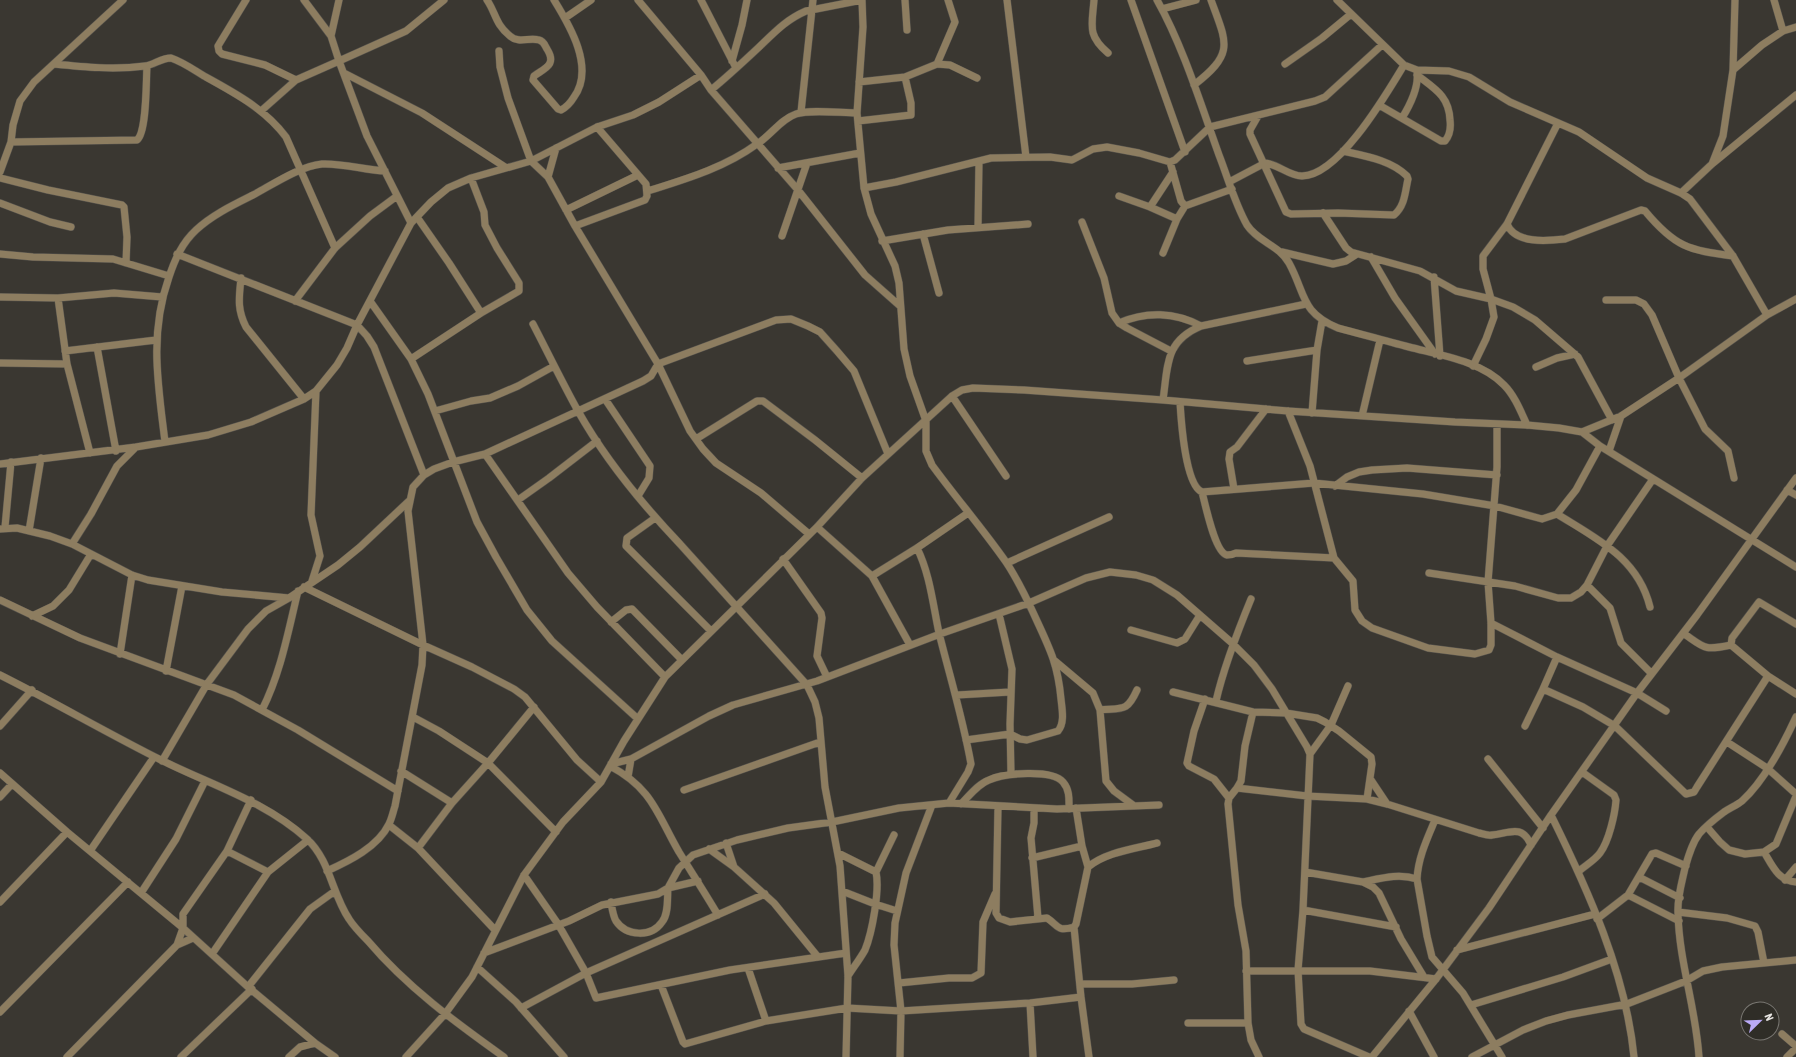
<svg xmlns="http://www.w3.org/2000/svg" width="1796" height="1057" viewBox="0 0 1796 1057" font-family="'Asap Condensed',sans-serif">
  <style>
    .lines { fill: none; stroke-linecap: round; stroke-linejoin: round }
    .street-casing { stroke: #56534d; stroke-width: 8 }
    .street { stroke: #8d7d60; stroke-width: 7 }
  </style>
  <rect width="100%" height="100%" fill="#3a3731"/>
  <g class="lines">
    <defs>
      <path id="street" d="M246 0 218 46 219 51 222 54 265 65 296 80
        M487 0C496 13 495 24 510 36 519 44 529 37 539 40 544 41 545 46 547 49 557 65 545 68 534 76L533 80 558 109 561 110C567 107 571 102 574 97 595 68 570 26 554 0
        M638 0 701 75 711 90 798 190 865 275 900 306
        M701 0 736 68
        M862 0 863 27 857 113 864 188 871 214 895 266 899 283 904 349 910 376 926 421V451L932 465C956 498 983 529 1006 562 1018 580 1028 601 1037 621 1051 651 1058 666 1061 699 1062 709 1065 723 1058 731L1027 740 1020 739 1010 734 966 740
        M905 0 907 30
        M1007 0 1026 157
        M1094 0C1092 26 1087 35 1108 53
        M1131 0 1185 152
        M1157 0C1183 46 1201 105 1219 155 1228 178 1235 204 1247 225 1258 242 1279 245 1289 263 1306 294 1300 312 1338 328 1361 334 1385 341 1409 347 1440 355 1481 361 1504 385 1515 396 1521 412 1527 425
        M1337 0 1404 65 1417 70 1449 71 1469 77 1510 102 1579 132 1647 178 1681 193 1690 199 1733 256 1767 315
        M1774 0 1783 31
        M1162 9 1196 0
        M565 18 591 0
        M331 36 339 0
        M499 51 500 67 508 98 531 161 548 177 575 226 658 364 690 431 703 449 716 463 761 493 809 534
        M732 61 742 25 747 0
        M54 64C84 67 114 70 145 66 154 65 161 58 171 58 183 62 194 70 204 76 235 93 265 109 286 137L335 248
        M937 64 955 22 948 0
        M1285 64 1322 38 1351 14
        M1733 70 1735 0
        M344 73 422 113 505 167
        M859 82 905 77 937 64 950 65 977 78
        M1194 85C1235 53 1227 44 1211 0
        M711 90C727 77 742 63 757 49 773 34 785 20 806 11L862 0
        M1379 105 1441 141H1445C1450 135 1451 128 1450 120 1449 96 1435 89 1417 75
        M261 111 296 80 339 61 331 36 304 0
        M801 112 813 0
        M1258 116 1250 130V134L1286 212 1291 214 1338 213 1394 215C1405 206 1405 192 1408 179L1407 176C1391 160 1365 156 1343 151
        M1402 118C1410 105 1419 87 1417 72
        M858 121 911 115V103L905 77
        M11 142 137 140C147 132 146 80 147 66
        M1170 162 1181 201 1185 206 1232 189
        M1712 164 1796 95
        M778 168 860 153
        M0 172 11 142 13 125 20 101 34 82 123 0
        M548 177 556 148
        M0 178 48 190 122 205 124 207 127 237 126 263
        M1229 182 1265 163C1278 164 1289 176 1302 176 1339 176 1387 93 1404 65
        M864 188 896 182 991 158 1050 157 1072 160 1093 149 1107 147 1139 153 1170 162 1175 160 1210 127 1315 101 1325 97 1382 45
        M648 191C686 179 724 168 757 144 770 136 781 119 796 114 810 109 841 113 857 113
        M1681 193 1712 164 1723 136 1733 70 1762 45 1783 31 1796 27
        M1119 196 1150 207 1177 219
        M0 203 50 222 71 227
        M1150 207 1173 172
        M566 210 638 175
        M1323 213 1346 248 1351 252 1420 271 1456 291 1491 299 1513 307 1535 320 1578 357 1612 420
        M417 217 449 263 481 313
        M1082 222 1104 278 1112 313 1119 323 1127 328 1171 351
        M411 223 367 136 339 61 406 31 444 0
        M1507 224C1515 244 1547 241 1565 239L1641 210 1645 211C1675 247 1688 250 1733 256
        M575 226 645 200 647 196 646 184 597 127
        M978 227 979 161
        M923 234 939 293
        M782 236 807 163
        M882 241 948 230 1028 224
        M1282 252 1333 264 1346 261 1357 254
        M1163 253 1177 219 1185 206
        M0 254 33 257 113 259 169 276
        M177 254 357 325 367 336 374 347 424 475
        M1371 257 1395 298 1435 354
        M1434 277 1440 356
        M241 278C239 298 237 309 246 327L304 399
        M0 297 58 298 114 293 162 297
        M58 298 67 364 90 453
        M1606 300H1636L1644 304 1652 315 1679 378 1705 429 1728 451 1734 478
        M295 301 335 248 370 216 397 196
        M370 301 411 359 428 394 477 522 496 557 527 610 552 641 638 719
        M1119 323C1146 311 1175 312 1201 326
        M533 324C548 353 562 382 578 411 605 459 642 504 680 544L807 685 815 702 819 718 825 787 840 866 848 976 846 1057
        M97 347 116 451
        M65 351 156 340
        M411 359 481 313 519 291V283L497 248 485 225 484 212 471 178
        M1247 361 1317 350
        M0 363 67 364
        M1473 366 1486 339 1494 317 1491 299 1483 269V256L1507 224 1558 123
        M1536 367 1557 358 1575 354
        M952 396 1006 476
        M605 399 650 466 649 478 638 496
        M1163 400C1168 365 1165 341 1201 326L1306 304
        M1180 402C1181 419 1185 485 1202 492L1314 483 1423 494 1495 506 1542 519 1557 514 1576 490 1600 446
        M435 411 471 401 490 398 518 386 554 366
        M1288 411 1310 466 1334 558 1353 581 1355 610 1362 621 1372 628 1428 648 1475 654 1489 650 1491 645V623L1488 582 1497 467V424
        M1312 413 1317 350 1322 321
        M1362 416 1380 340
        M1582 432 1621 416 1679 378 1767 315 1796 299
        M696 439 757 401H763L815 440 862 478
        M165 442C158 384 149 334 169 277 175 259 182 243 196 230 212 215 233 205 253 195 272 185 300 166 322 164 343 163 364 170 385 171
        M1609 451 1621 416
        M485 454 568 573 597 607 665 677
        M0 464 136 447
        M1335 486 1347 477 1359 472 1372 470 1407 468 1497 475
        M1234 489 1229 459 1230 452 1237 447 1266 409
        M1787 490 1796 495
        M1202 492C1205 503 1215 553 1227 555 1230 555 1234 554 1236 553L1334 558
        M518 500 549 478 597 441
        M1557 514C1597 539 1638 558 1650 607
        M655 518 627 538 626 546 711 631
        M5 527 11 462
        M817 527 872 576 917 548
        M0 529 17 528 50 536 72 544 132 575 148 580 222 592 289 598
        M29 531 41 458
        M72 544 91 514 117 466 136 447 208 435 251 422 304 399 316 391 337 365 347 348 357 325 411 223 431 202 448 188 471 178 531 161 597 127 633 115 659 102 701 75
        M783 559 821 613 822 618 817 656 827 677
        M1007 563 1109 517
        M1429 573 1515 586 1558 598H1571L1581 592 1587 585 1607 546 1653 479
        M872 576 910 645
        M312 581 320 556 311 515 316 391
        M1587 585 1610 608 1621 643 1651 673
        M304 587 423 645 472 667 514 689 525 697 577 760 601 782
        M0 600 80 638 234 695 298 730 398 791
        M999 614 1012 669 1010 724 1011 774
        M32 616 53 606 69 590 91 554
        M611 622 626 610 632 609 681 659
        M1491 623 1557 657 1637 693 1666 711
        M1131 630 1177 643 1185 639 1200 615
        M1683 633C1705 648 1703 651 1731 645
        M1731 645 1732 638 1759 602 1796 624
        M1731 645 1768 676 1796 694
        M120 654 132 575
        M1557 657 1543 689 1583 707 1615 726 1686 794 1694 792 1697 787 1768 676
        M1055 661 1093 693 1100 710 1106 781 1114 791 1133 805
        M166 671 182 586
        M0 675C54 702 107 733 161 760 211 785 265 801 307 839 330 860 332 894 349 919 354 927 361 934 368 941 407 987 455 1022 504 1057
        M1173 692 1253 712 1286 713 1317 718 1325 722 1339 731 1371 757 1372 764 1367 799
        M957 695 1010 692
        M1205 699 1194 731 1187 763 1189 766 1214 779 1229 798
        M1216 701C1224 666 1237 633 1251 599
        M262 710C281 672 288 632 298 591
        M1100 710C1123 708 1127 712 1137 690
        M1253 712 1245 746 1241 781 1237 788 1229 798 1228 804 1238 905 1246 951 1248 1023 1251 1040 1259 1057
        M413 717 439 731 488 763 556 832
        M0 726 32 690
        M1525 726 1543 689
        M1727 742 1767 768 1796 794
        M1310 754 1331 725 1348 686
        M1488 759 1543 828
        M162 761 207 684 248 629 266 611 289 598 338 565 360 547 409 501
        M611 764 631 759 709 716 733 705 817 681 940 634 1029 603 1086 578 1110 572 1136 575 1153 580 1177 595 1232 643 1254 665 1272 689 1307 747 1310 754 1303 910 1298 970 1301 1024 1304 1029 1369 1057
        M610 766C653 789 657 814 679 852 692 873 705 893 718 915
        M401 771 452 803
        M0 773 67 832 183 928 248 987 315 1043 335 1057
        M628 777 631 759
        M1371 780 1387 804
        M1237 788 1307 796 1367 799 1387 804 1479 833C1483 834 1488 836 1492 835 1510 833 1522 824 1531 845
        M684 790 820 742
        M0 797 12 784
        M949 803 968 772 971 764C963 719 950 677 939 633 933 605 930 574 917 548L968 513
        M961 804C969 796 978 784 989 780 1004 773 1052 769 1063 782 1070 790 1069 800 1069 809
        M998 807 996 913 999 918 1010 922 1047 918C1059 926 1057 932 1074 927L1076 924 1088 867 1082 846 1076 808
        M1034 808V823L1031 838 1038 918
        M1551 815C1588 890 1626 974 1634 1057
        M1435 820C1427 839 1418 858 1417 879L1427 936 1432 957 1463 993 1502 1057
        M389 825 418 848 495 930
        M1707 827 1720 842 1729 850 1745 854 1764 852 1776 844 1796 796
        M726 843 734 867
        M418 848 452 803 488 763 534 707
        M709 849 734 867 774 903 818 957
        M90 851 154 757
        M227 851 268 872
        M1764 852C1772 865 1778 881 1796 882
        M838 853 876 872
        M1032 858 1082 846
        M1088 867C1106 852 1134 849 1157 843
        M327 871C349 861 378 847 389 824 392 818 393 812 395 806L422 665 423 645 408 511 413 487 424 475 434 469 453 462 485 454 643 381 651 376 658 364 776 320 791 319 808 326 820 332 837 351 854 371 888 454
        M1579 871C1586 865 1595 860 1600 853 1609 841 1615 814 1616 800L1614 795 1582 772
        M1305 872 1363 882 1373 887 1379 893 1401 939 1424 977
        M524 875 558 924 586 973 596 998 730 970 846 953
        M1639 877 1680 898
        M1785 880 1796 867
        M1363 882C1382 878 1399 873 1417 879
        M842 891 875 904 897 911
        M141 893 176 839 205 781
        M1628 895 1679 921
        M0 902 67 832
        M611 902C612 908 613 916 616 921 626 936 651 938 662 922 669 914 667 898 668 888L698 881
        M1303 910 1396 927
        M1678 912 1727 918 1755 926 1758 932 1764 963
        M1597 919 1628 895 1652 854 1656 853 1686 866
        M1074 927 1081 997 1089 1057
        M177 945 183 928V914L227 851 251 800
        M1457 950 1595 914
        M484 953 569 921 602 905 658 894 668 888 679 868 693 855 737 840 788 828 832 822 899 808 949 803 1057 809 1159 805
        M212 954 268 872 308 840
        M477 967 516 1002 564 1057
        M748 968 766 1021
        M1246 971H1370L1436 979
        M848 976C853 968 860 959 865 950 872 933 880 890 876 872L894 835
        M899 983 949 978H972L981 973 983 922 995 894
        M1080 984H1132L1174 980
        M661 985 683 1042 685 1044 766 1021 847 1008 901 1011 1030 1003 1081 997
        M248 987 310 909 335 891
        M1030 1003 1033 1057
        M1471 1005 1563 977 1612 959
        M521 1008 586 973 765 894
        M1409 1011 1434 1057
        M0 1012 128 882
        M1188 1023H1248
        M1782 1034 1796 1046
        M67 1057 177 945 193 938
        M181 1057 252 989
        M289 1057 300 1047 315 1043
        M406 1057 445 1014 472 977 524 875 563 822 601 782 624 741 665 677 817 527 862 478 952 396 962 390 973 388 1024 390 1163 400 1288 411 1455 422 1527 425 1559 428 1582 432 1600 446 1796 567
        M900 1057 901 1011 894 945 895 923 906 873 932 805
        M1372 1057 1436 979 1489 908 1551 815 1637 693 1697 615 1796 478
        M1472 1057 1523 1030 1546 1021 1568 1015 1627 1004 1686 981 1703 971 1722 967 1796 960
        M1699 1057C1696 1008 1679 962 1678 913 1677 898 1682 882 1685 868 1688 857 1692 843 1699 834 1705 827 1716 818 1724 812 1730 808 1737 805 1742 801 1764 781 1784 743 1796 717
        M1787 1057 1796 1048"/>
    </defs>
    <use href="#street" class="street-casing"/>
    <use href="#street" class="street"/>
  </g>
  <g transform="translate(1760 1021) rotate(67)"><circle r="19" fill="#2f2d27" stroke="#797772"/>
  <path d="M0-3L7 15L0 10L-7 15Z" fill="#baaaf6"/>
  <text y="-6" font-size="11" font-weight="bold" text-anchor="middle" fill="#e8e6e3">N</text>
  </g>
</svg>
